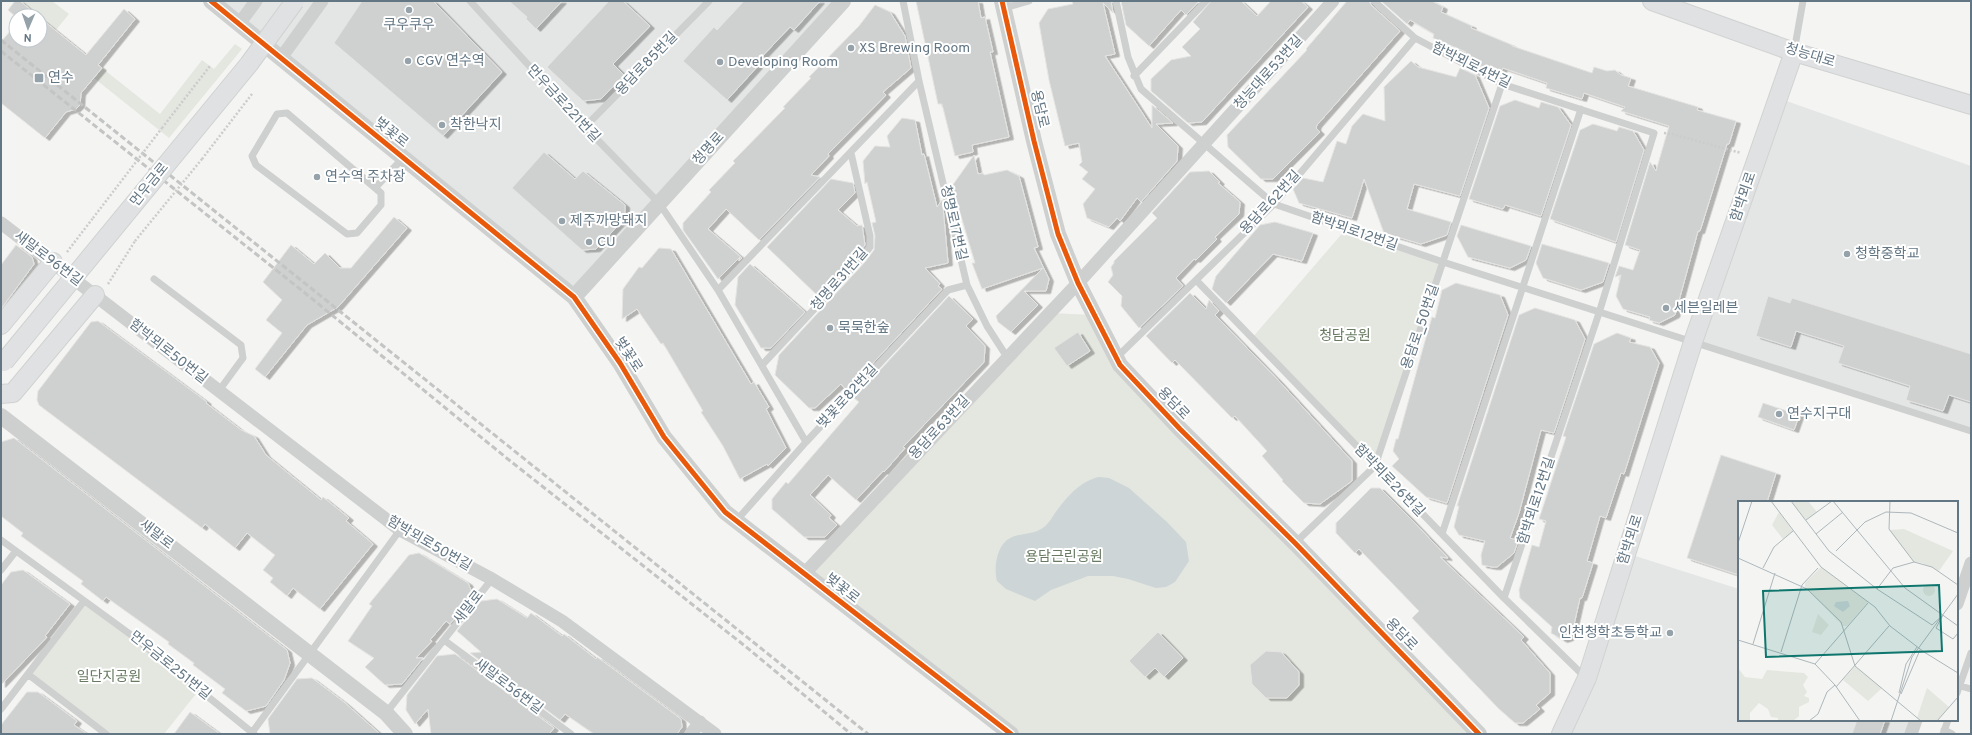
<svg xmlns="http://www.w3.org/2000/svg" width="1972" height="735" viewBox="0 0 1972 735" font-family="Overpass,'Noto Sans KR',sans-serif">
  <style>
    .built { fill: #e4e6e5 }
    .green { fill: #e4e7e0 }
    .water { fill: #cdd5d7 }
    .building { fill: #cfd0d0; stroke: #e4e4e2; filter: url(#shadow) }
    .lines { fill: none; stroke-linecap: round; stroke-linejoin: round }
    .secondary-casing { stroke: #d0d2d2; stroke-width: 20 }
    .path { stroke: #cbcccc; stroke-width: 2.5; stroke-dasharray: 2 2; stroke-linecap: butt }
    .service { stroke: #cecfcf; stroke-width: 7 }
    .minor { stroke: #cecfcf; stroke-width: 13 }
    .tertiary { stroke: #cecfcf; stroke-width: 16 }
    .secondary { stroke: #e0e1e2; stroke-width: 18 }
    .rail { stroke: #c3c4c4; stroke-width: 3; stroke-dasharray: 6 3; stroke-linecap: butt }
    .secondary-bridge-casing { stroke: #d0d2d2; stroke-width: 20; stroke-linecap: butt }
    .path-bridge { stroke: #cbcccc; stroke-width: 2.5; stroke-dasharray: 2 2; stroke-linecap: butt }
    .secondary-bridge { stroke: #e0e1e2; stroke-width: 18 }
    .cycleway-casing { stroke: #fff; stroke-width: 8 }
    .cycleway { stroke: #e8590c; stroke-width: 5 }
    .poi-dot { fill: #96a2aa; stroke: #fff; stroke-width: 1.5 }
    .labels { text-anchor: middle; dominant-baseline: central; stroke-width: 4; stroke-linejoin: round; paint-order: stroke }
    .poi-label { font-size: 14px; fill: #637684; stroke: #fff; text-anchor: start }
    .street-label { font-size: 14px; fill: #637684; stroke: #fff }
    .park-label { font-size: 14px; fill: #687b62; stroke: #fff }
    .inset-road { fill: none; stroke: #adb7bc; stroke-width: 1 }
    .view { fill: #0f766e; fill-opacity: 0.15; stroke: #0f766e; stroke-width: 2 }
    .inset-edge { fill: none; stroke: #637684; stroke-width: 2 }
  </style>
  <defs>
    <filter id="shadow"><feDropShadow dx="4.5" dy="2.5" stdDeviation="0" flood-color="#0004"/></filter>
  </defs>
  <rect width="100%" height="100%" fill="#f4f4f2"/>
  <path class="built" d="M204 1H849L574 297Z
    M1778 98 1971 166V431L1693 342Z
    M1626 553 1739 589V720H1916L1911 734H1561Z"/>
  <path class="green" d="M21 1H52L69 14 56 30Z
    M235 44 242 49 169 138 94 78 102 68 160 114 202 60 214 69Z
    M1346 229 1443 262 1375 466 1252 338Z
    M1049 313 1094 315 1116 358 1479 734H1011L804 574Z
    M84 601 199 690 164 734H106L29 675Z"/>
  <path class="water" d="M1099 477 1109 478 1129 488 1167 522 1186 542 1189 561 1175 582 1166 587 1156 588 1128 579 1113 576H1088L1051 590 1035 601 1006 589 997 581C994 570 996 552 1004 543 1013 532 1030 536 1041 529 1048 525 1051 519 1055 513 1067 497 1080 481 1099 477Z"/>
  <path class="building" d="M15 1H20L38 16 16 17 8 10Z
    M362 1H433L502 72 443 136 334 43Z
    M509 1H562L536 29 526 19 527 17Z
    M609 1H623L650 26 613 64 624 75 601 99 583 101 547 67Z
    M744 1H820L794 30 790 27 755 64 758 66 727 100 683 61 714 27 717 30Z
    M916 1H978L981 18 985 17 993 52H990L1009 137 972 145 973 152 955 156 942 104H938Z
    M1072 1H1111L1113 13 1103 3 1115 54 1105 56 1152 128V105L1173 123 1156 124 1178 146 1177 161 1141 202 1137 198 1120 221 1117 218 1109 227 1087 218 1083 204 1095 189 1082 179 1088 172 1079 165 1082 162 1079 143 1065 146 1049 80 1039 23 1048 9 1073 4Z
    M1121 1H1199L1186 15 1181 10 1149 46 1126 25Z
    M1211 1H1241L1257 16 1271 1H1301L1308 7 1202 122 1188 123 1151 91V79L1171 60 1191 56 1182 47 1200 29 1193 22Z
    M1347 1H1369L1371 5 1400 31 1317 125 1316 128 1320 132 1273 179H1261L1228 147 1227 135 1307 50 1306 49Z
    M1381 1H1432L1443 7 1441 12 1472 26 1471 28 1512 45V46L1592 73 1594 67 1607 71 1615 70 1621 75 1631 78 1628 86 1698 107 1697 110 1736 121 1729 144H1727L1700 231H1698L1675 315 1659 323 1649 320 1650 317 1623 309 1616 296 1621 275 1615 277 1619 266 1633 270 1640 250 1625 245 1650 162 1656 171 1669 126 1621 111 1625 107 1584 93 1582 99 1546 88 1547 83 1503 68 1500 74 1469 61 1464 58 1466 52 1433 38 1434 34 1410 20 1407 24Z
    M875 5 890 12 905 36 911 68 883 92 886 95 828 154 829 156 811 175 820 177 759 240 726 209 708 229 742 258 739 261 740 257 718 279 683 230V223L711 192 709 190 735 163 733 161 785 108 783 107 811 78 809 77 859 26Z
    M124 9 135 19 98 65 102 68 81 93 80 105 76 109 66 112 45 138 1 103V42L16 24V40H40V18L86 55Z
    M1411 61 1418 67 1456 77 1460 68 1475 75 1489 108 1460 196 1414 184 1407 209 1451 222 1447 235 1421 244 1384 233 1364 179 1352 218 1299 203 1293 189 1303 178 1323 182 1337 141 1346 144 1352 126 1363 114 1385 121 1384 87Z
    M1515 100 1539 108 1541 102 1558 107 1571 125 1541 216 1505 205 1503 209 1469 199 1500 106Z
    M902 118 915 120 922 155 924 154 937 207 942 200 943 207 948 263 925 268 940 284 938 286 942 289 847 391 841 384 815 408H809L775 375 779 355 865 262 874 250 875 236 872 223 876 222 867 182 865 184 863 161 875 146 890 147 887 136Z
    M1593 124 1617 131 1619 127 1633 131 1644 150 1616 242 1550 219 1580 130Z
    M544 152 575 179 583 171 625 205V218L596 249 582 250 512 188Z
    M974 155 978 174 983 173 984 175 1007 170 1019 176 1038 247 1034 248 1049 279 1046 291H1024L1038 305 1011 332 998 322 996 316 1043 268 982 289 972 263H975L952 186Z
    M1209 171 1220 182 1218 183 1240 202 1239 214 1215 237 1217 239 1196 260 1194 259 1176 278 1183 286 1139 328 1121 306 1122 296 1108 282 1113 275 1111 267 1114 263V261L1157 218 1152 213 1190 172Z
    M831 179 853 183 855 193 838 210 857 226 862 225 865 245 819 297 767 247Z
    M394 217 407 228 338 307 307 325 265 377 255 369 282 333 266 320 282 300 263 282 291 245 314 264 325 253 340 268H351Z
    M1275 222 1313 233 1302 261 1273 254 1226 303 1212 289 1216 276 1260 225Z
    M1461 225 1531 246 1526 260 1510 268 1468 257 1457 236Z
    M1542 244 1609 263 1603 282 1581 290 1543 278 1536 263Z
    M16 245 32 257 34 264 1 309V265Z
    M659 248 671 249 751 384 754 382 769 407 766 409 786 448 768 466 767 464 740 479 723 446 701 412 703 411 663 343 661 344 637 309 622 319 623 289 639 267 642 268Z
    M750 264 805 312 771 348H761L735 305 738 277Z
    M1456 283 1500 295 1508 315 1447 503 1426 497 1392 466 1399 459 1393 451 1396 439H1398L1423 348 1432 317 1435 318 1442 290Z
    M1190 293 1206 309 1209 300 1219 311 1215 315 1278 380 1352 461V481L1320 504 1304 503 1282 481 1283 480 1262 456 1267 451 1235 416 1232 418 1175 360 1172 363 1146 336Z
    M949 296 973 319 966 326 985 346 984 362 903 447 905 448 884 472 883 471 856 500 828 475 810 495 831 515 829 518 837 525 825 537H804L772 509V499L786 482 788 484 859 402 854 398Z
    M1768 296 1790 303 1792 298 1971 354V402L1949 395 1943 411 1906 400 1910 386 1838 363 1844 346 1796 331 1791 347 1756 336Z
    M1535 308 1575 320 1585 339 1554 433 1541 430 1519 513 1510 538 1518 541 1514 553 1497 567H1492L1482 565 1481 555 1485 541 1459 535 1454 527 1459 506H1457L1519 315Z
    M98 321 207 402 206 403 241 430 254 436 266 455 321 500 323 497 349 518 346 521 373 544 320 609 293 588 287 596 270 582 273 578 263 570 275 555 247 533 235 548 205 524 202 528 39 405 37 400 38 391 91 322Z
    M1078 332 1090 351 1067 366 1054 348Z
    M1617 333 1631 338 1629 342 1650 347 1659 363 1624 474 1621 473 1606 518 1600 516 1587 561 1593 563 1582 598H1580L1573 629 1569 638 1563 640 1551 633 1552 627 1520 598 1519 590 1532 545 1539 547 1546 521 1539 519 1566 437 1563 436 1594 344Z
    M1763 403 1787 411 1788 405 1801 410 1794 430 1758 417Z
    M14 438 287 650 290 663 284 680 266 706 246 711 222 693 225 689 193 665 194 663 168 644 169 642 106 597 103 601 81 584 83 581 21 536 23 533 1 516V442Z
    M1721 455 1776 473 1767 502H1739V575L1687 558Z
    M1371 488H1380L1410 518 1448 558 1440 557 1524 637 1521 640 1550 673V693L1536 705 1540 709 1523 723H1515L1498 708 1412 618 1419 611 1359 549 1355 553 1336 533V523Z
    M419 553 468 583 473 595 450 624 446 621 430 640 432 641 416 658H423L402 684 385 685 365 667 374 658 348 641 372 606 369 604 409 555Z
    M23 570 70 604 45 636 47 637 1 685V585L11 572Z
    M497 599 527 618 531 613 562 636 564 634 596 659 597 657 681 719 682 727 677 734H594L565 714 560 720 470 653 481 652 457 631 481 601Z
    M1158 632 1183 658 1164 677 1155 668 1145 677 1129 661Z
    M1266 651 1281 652 1299 672V685L1287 698H1266L1252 684 1250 665Z
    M455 654 554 728 549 734H431L428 709 415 724 406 710 407 695 437 656Z
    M312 678 344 702 380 734H270L268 719 297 679Z
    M27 692H38L77 721 74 725 87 734H1V725Z
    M190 712 220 734H174Z
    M1857 720H1885L1880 734H1852Z"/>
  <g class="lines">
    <defs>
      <path id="secondary" d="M1652 1 1794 52 1971 105
        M1 325 53 262
        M1 394 13 393 95 295
        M1561 734 1587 678 1693 342 1794 52"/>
    </defs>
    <use href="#secondary" class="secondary-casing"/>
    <path class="path" d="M162 128 210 66
      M1664 133 1672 134 1741 153
      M202 159 252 94
      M67 252 93 218
      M108 284 135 241"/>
    <path class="service" d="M470 1 585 127 659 203 718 290 806 442
      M903 1 919 81 967 285 987 326 1007 357
      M1116 1 1128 57 1141 89 1274 204 1443 262 1971 431
      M1374 1 1415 38 1502 84 1654 133 1599 313 1504 598
      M1004 8 1029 1
      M1794 52 1803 1
      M1134 76 1206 1
      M287 113 381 193V205L357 233 347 234 256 165 252 156 277 114Z
      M585 127 709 1
      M375 188 403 158
      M154 279 241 345 243 358 218 392
      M1196 280 1504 598 1586 678
      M718 290 919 81
      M1116 358 1274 204 1415 38
      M762 365 861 259 870 247V236L851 153
      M736 521 806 442 948 290 967 285
      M1442 534 1581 109
      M1 540 134 637 254 734
      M1295 543 1375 466 1502 84
      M1 570 16 551
      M444 640 571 734
      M29 675 106 734
      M1957 685 1971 689
      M1957 693 1971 653
      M1 709 84 601
      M386 713 492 579
      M1944 730 1952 734
      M251 734 400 530
      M1943 734 1948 720"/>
    <path class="minor" d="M239 24 256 1
      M281 58 322 1
      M1 223 400 530 492 579 562 621 715 734
      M804 574 1078 283 1333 1
      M1957 604 1971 563
      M691 734 700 722
      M1911 734 1916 720"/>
    <path class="tertiary" d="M211 1 574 297 620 363 664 437 725 512 1011 734
      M1002 1 1034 141 1058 234 1078 283 1120 365 1180 429 1295 543 1479 734
      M574 297 843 1
      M1 416 386 713 405 734"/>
    <use href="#secondary" class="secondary"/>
    <path class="rail" d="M1 40 868 734
      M1 51 305 293 509 460 745 646 851 734"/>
    <defs>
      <path id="secondary-bridge" d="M4 362 249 64 295 1"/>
    </defs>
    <use href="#secondary-bridge" class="secondary-bridge-casing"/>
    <path class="path-bridge" d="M93 218 162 128
      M135 241 202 159"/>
    <use href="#secondary-bridge" class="secondary-bridge"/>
    <defs>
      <path id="cycleway" d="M211 1 574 297 620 363 664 437 725 512 1011 734
        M1002 1 1034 141 1058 234 1078 283 1120 365 1180 429 1295 543 1479 734"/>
    </defs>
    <use href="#cycleway" class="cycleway-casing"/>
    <use href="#cycleway" class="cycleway"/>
  </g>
  <g class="poi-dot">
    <circle cx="409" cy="10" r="4"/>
    <circle cx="851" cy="48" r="4"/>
    <circle cx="408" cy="61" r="4"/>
    <circle cx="720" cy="62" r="4"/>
    <rect x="34" y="73" width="10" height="10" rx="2"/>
    <circle cx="442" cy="125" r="4"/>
    <circle cx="317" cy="177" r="4"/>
    <circle cx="562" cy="221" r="4"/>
    <circle cx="589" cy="242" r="4"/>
    <circle cx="1847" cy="254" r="4"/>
    <circle cx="1666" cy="308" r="4"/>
    <circle cx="830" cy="328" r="4"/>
    <circle cx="1779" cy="414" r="4"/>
    <circle cx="1670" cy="633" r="4"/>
  </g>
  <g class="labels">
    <g class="poi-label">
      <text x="409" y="25" text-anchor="middle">쿠우쿠우</text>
      <text x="859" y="48">XS Brewing Room</text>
      <text x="416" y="61">CGV 연수역</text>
      <text x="728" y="62">Developing Room</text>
      <text x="48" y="78">연수</text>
      <text x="450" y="125">착한낙지</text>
      <text x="325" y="177">연수역 주차장</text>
      <text x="570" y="221">제주까망돼지</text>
      <text x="597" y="242">CU</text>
      <text x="1855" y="254">청학중학교</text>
      <text x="1674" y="308">세븐일레븐</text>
      <text x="838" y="328">묵묵한숲</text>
      <text x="1787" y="414">연수지구대</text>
      <text x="1662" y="633" text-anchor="end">인천청학초등학교</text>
    </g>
    <g class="street-label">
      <text transform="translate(1810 56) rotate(17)">청능대로</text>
      <text transform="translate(647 64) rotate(-46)">용담로85번길</text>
      <text transform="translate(1471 66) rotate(26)">함박뫼로4번길</text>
      <text transform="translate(1269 73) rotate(-48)">청능대로53번길</text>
      <text transform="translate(563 104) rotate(47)">먼우금로221번길</text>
      <text transform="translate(1039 109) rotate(77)">용담로</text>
      <text transform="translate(391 133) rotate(39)">벚꽃로</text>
      <text transform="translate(709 149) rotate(-48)">청명로</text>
      <text transform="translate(150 185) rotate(-51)">먼우금로</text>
      <text transform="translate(1744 197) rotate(-71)">함박뫼로</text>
      <text transform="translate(1271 203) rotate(-47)">용담로62번길</text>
      <text transform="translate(953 223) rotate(77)">청명로17번길</text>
      <text transform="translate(1354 232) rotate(19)">함박뫼로12번길</text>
      <text transform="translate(48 259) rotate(37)">새말로96번길</text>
      <text transform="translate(840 280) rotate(-49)">청명로31번길</text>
      <text transform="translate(1421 327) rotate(-71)">용담로_50번길</text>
      <text transform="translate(168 352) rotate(38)">함박뫼로50번길</text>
      <text transform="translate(628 355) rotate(57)">벚꽃로</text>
      <text transform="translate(848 397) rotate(-47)">벚꽃로82번길</text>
      <text transform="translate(1173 404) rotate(46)">용담로</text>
      <text transform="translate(940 428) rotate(-47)">용담로63번길</text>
      <text transform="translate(1389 481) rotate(46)">함박뫼로26번길</text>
      <text transform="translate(1537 501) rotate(-72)">함박뫼로12번길</text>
      <text transform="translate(156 535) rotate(38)">새말로</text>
      <text transform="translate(1631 540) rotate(-72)">함박뫼로</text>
      <text transform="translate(429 544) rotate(30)">함박뫼로50번길</text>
      <text transform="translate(842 589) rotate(38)">벚꽃로</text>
      <text transform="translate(469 608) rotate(-52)">새말로</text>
      <text transform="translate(1401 635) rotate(46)">용담로</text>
      <text transform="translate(170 666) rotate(39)">먼우금로251번길</text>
      <text transform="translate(508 687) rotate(37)">새말로56번길</text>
    </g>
    <g class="park-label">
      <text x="1345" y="336">청담공원</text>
      <text x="1064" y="557">용담근린공원</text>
      <text x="109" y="677">일단지공원</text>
    </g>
  </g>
  <g transform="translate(1738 501)">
    <rect width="220" height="220" fill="#f4f4f2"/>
    <path d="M53 0H70L79 11 68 19ZM41 11 55 30 45 38 34 24ZM166 28 215 50 201 70 184 62 176 61 151 29ZM83 66 130 101 109 125H105L67 86V82ZM185 89a6 6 0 1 1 12 0a6 6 0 1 1-12 0ZM80 113 91 124 83 134 74 131ZM117 165 144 187 130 200 105 179ZM0 167 7 176 24 178 29 169 66 172 70 176 65 184 69 191 66 195 71 197V201L61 206V215L55 220H40V217L33 216 30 208 21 202 12 212V220H0ZM189 187 211 206 199 220H183L179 217Z" fill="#e4e7e0"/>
    <path d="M110 100 112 105 105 111 96 105 98 101Z" fill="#cdd5d7"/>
    <path class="inset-road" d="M33 0 83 66 137 106 152 125 186 151 220 172M53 0 91 50 139 88 194 124M95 0 167 87 220 125M152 0 151 28 176 61M68 19 94 0M78 33 105 11M0 42 14 0M98 50 127 21 148 11 173 12 220 32M0 57 69 88 103 121 117 165 183 220M25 67 36 46 55 30M139 88 155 67 176 61 194 66 220 84M194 124 205 114M198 127 215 138 220 132M198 127 205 114M0 139 77 163 97 184 122 220M15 143 37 72M43 151 64 84 80 67M77 163 130 102M98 186 151 125M161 192 168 163 179 146M163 193 182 149M71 220 80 213 89 191 97 184M153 220 174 156 220 93M199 220 220 196"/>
    <path class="view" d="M201 84 204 150 28 156 25 90Z"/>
    <rect width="220" height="220" class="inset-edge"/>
  </g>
  <rect width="1972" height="735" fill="none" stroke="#637684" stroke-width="4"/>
  <g transform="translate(28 28) rotate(182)"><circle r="19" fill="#ffffff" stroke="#c1c8ce"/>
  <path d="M0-3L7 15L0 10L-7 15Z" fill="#96a2aa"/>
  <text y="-6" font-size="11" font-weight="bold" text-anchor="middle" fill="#637684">N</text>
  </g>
</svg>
